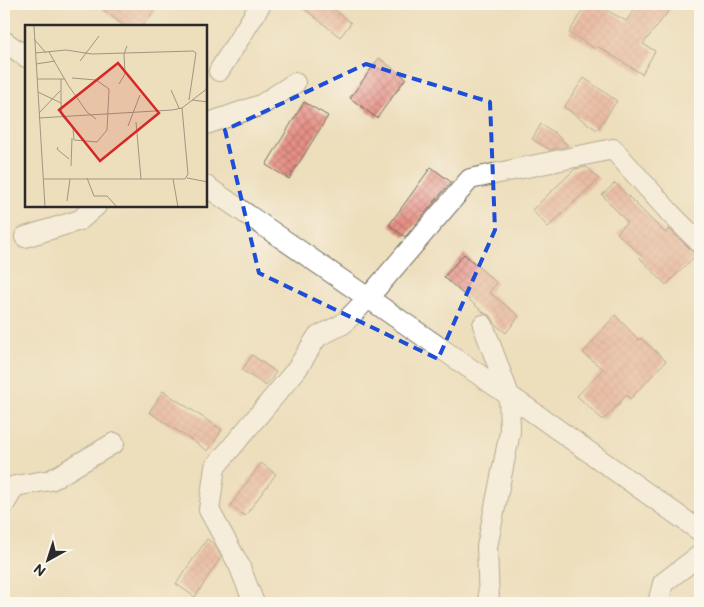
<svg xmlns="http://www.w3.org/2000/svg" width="704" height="607" viewBox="0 0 704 607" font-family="'Balsamiq Sans',sans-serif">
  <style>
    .building { fill: url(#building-cross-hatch) }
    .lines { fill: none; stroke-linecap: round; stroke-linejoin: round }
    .minor-casing { stroke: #6f6a5e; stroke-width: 22 }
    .minor { stroke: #fff; stroke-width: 20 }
    .marked { fill: none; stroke: #1d4ed8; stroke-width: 4; stroke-dasharray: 10 6; stroke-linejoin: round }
    .inset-road { fill: none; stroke: #9f9682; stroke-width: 1 }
    .view { fill: #d62828; fill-opacity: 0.15; stroke: #d62828; stroke-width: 2.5 }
    .inset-edge { fill: none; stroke: #2b2b2b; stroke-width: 2.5 }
  </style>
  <defs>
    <pattern id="building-cross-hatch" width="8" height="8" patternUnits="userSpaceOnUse" patternTransform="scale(1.25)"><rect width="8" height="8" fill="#e79186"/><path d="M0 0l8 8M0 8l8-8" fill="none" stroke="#bb776e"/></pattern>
  </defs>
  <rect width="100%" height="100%" fill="#fbf7ec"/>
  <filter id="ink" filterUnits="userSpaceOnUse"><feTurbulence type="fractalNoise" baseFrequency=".02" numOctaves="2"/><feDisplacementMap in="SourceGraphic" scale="10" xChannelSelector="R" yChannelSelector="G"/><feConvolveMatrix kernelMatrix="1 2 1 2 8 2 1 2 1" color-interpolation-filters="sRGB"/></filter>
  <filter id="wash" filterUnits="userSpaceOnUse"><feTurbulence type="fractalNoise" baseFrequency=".0096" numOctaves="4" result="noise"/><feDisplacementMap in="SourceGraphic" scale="20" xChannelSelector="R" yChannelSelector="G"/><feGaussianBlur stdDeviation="1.12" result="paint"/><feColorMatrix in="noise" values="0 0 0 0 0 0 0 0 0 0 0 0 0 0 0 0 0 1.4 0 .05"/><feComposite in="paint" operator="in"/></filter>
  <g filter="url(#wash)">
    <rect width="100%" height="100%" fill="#eddebc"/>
    <g id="blocks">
      <path class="building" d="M96 4H160L142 26H124Z
        M298 4H327L351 23 340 37Z
        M586 4H596L626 21 639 4H674L643 44 655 51 642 74 597 46 596 49 569 33Z
        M379 58 406 78 377 118 350 98Z
        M584 78 617 101 597 130 564 107Z
        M304 102 328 116 289 179 266 165Z
        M541 124 555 133 568 146 550 150 532 139Z
        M431 167 451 182 405 237 389 225Z
        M587 167 599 179 548 227 532 210 575 169Z
        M615 183 665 233 669 229 692 251 697 254 666 285 640 258 642 256 617 233 627 222 602 195Z
        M464 254 497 283 489 292 519 316 506 333 496 325 491 316 484 313 444 277Z
        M615 315 639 340 641 338 666 361 630 399 627 395 603 420 577 396 603 369 583 353Z
        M252 355 276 372 266 386 242 370Z
        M163 391 222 430 208 451 149 412Z
        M261 463 276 474 245 516 230 506Z
        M207 539 214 544 221 557 195 597 176 584Z"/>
    </g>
  </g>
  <g filter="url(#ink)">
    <use href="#blocks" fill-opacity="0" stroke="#6f6a5e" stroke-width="1"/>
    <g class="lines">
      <defs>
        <path id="minor" d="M4 41 26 57
          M219 71 261 4
          M206 124 261 105 295 83
          M206 186 533 412 700 531
          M25 237 80 220 96 206
          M483 325 509 395 510 432 487 547 489 603
          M4 505 15 486 51 480 114 443
          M254 603 239 565 209 510 215 467 297 369 317 337 343 324 368 298 470 179 613 149 671 214 700 243
          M658 603 663 583 700 555"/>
      </defs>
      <use href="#minor" class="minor-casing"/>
      <use href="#minor" class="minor"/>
    </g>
  </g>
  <path d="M0 0H704V607H0ZM366 64 490 102 495 230 438 359 259 273 225 130Z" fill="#eddebc" fill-opacity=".55" fill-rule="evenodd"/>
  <path class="marked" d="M366 64 490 102 495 230 438 359 259 273 225 130Z"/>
  <g transform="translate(25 25)">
    <rect width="182" height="182" fill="#eddebc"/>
    <path class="inset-road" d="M9 1 20 182M9 14 21 28M24 27 43 60 62 87 71 94M10 28 41 25 67 29 168 26 171 28 164 75M55 36 74 11M11 39 30 36M12 54H40M36 54V78M94 59 100 49 99 29 102 21M146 65 154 83M13 67 36 78 37 91 48 103 49 115 72 117 82 105 84 64 71 55 47 53M167 75 183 77M14 88 35 66M14 93 147 85 157 83 183 63M111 97 116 154M103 101 115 70M33 122 32 124 44 134M46 141 47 113M62 153 69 171H82L92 182M162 153 183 157M18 154H148M42 176 45 154M153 182 148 154H160L163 149 157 83"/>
    <path class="view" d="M93 38 134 88 75 136 34 85Z"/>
    <rect width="182" height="182" class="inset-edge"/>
  </g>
  <rect width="704" height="607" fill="none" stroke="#fbf7ec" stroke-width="20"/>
  <g transform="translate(48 560) rotate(219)" stroke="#fbf7ec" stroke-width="4" paint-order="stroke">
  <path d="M0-4L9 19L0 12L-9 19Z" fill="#2b2b2b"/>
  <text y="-8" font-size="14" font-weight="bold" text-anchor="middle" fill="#2b2b2b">N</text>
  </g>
</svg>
